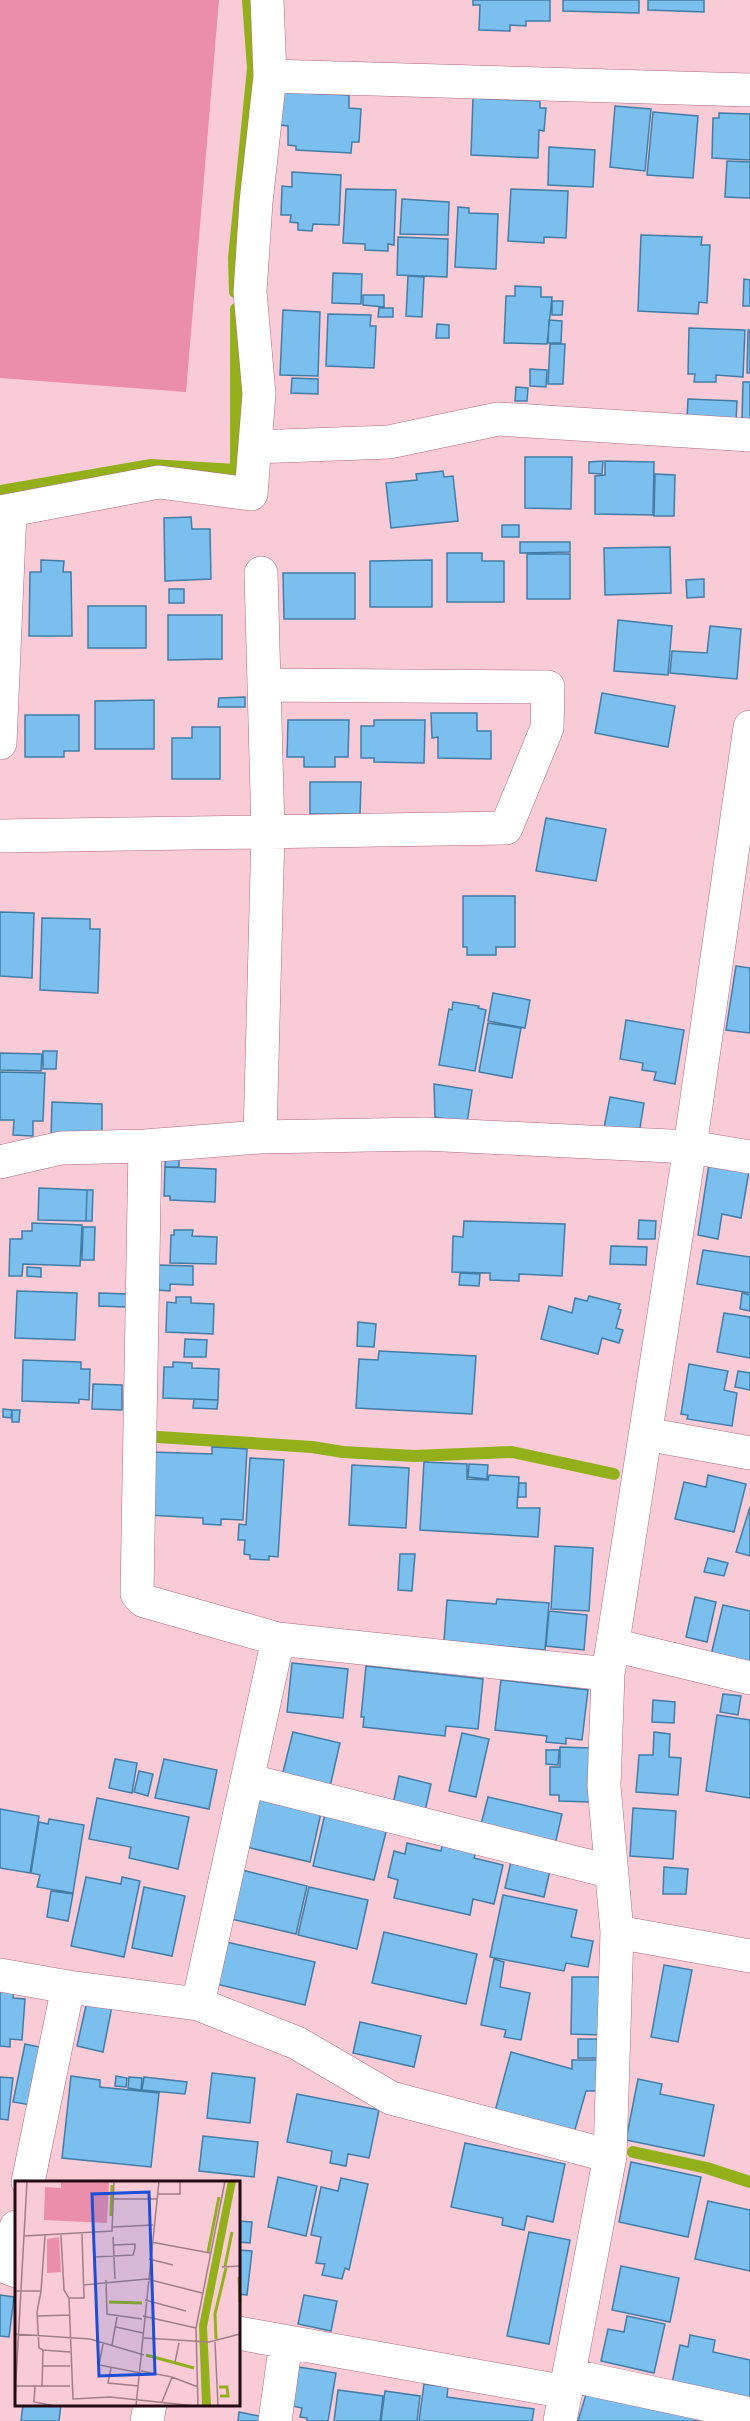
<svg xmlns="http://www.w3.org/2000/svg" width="750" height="2421" viewBox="0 0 750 2421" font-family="Barlow,sans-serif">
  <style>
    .grass { fill: #ea8ea9 }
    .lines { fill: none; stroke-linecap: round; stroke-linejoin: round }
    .stream { stroke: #93b01b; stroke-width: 12 }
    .building { fill: #7bbfef; stroke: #437da6; stroke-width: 1.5 }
    .minor-casing { stroke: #ae6b7f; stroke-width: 34 }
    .minor { stroke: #fff; stroke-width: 33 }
    .inset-river { fill: none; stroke: #93b01b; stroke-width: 3 }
    .inset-road { fill: none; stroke: #a37e89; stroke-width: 1.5 }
    .view { fill: #1d4ed8; fill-opacity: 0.15; stroke: #1d4ed8; stroke-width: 3 }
    .inset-edge { fill: none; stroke: #240b13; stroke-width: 3 }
  </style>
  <rect width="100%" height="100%" fill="#f8cbd7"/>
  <path class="grass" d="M0 0H219L186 392 0 378Z"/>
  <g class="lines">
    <path class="stream" d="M235 292 234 258 253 68 248 0
      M0 491 151 465 236 470V309
      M158 1437 312 1447 343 1452 414 1456 512 1452 614 1474
      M633 2152 707 2168 750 2182"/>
  </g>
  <path class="building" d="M473 0H550V21H526V26L510 25V31L479 30 480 5H473Z
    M563 0H639V13L563 11Z
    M648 0H704V12L648 10Z
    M282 92 349 95V108L361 109 359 142H352L351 153 296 150V146L288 145V126L280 125Z
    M473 98 540 101V108H546L544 131 539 130 538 158 471 155Z
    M615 106 651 109 645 171 610 167Z
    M653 112 698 116 693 178 647 175Z
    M719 113 750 114V160L712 158 713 118H719Z
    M549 147 595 150 593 187 548 185Z
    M727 161 750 162V198L725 197Z
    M292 172 341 175 339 225 313 224 312 231 298 230V223L290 222 291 215H281L282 186 292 187Z
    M346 189 396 190 394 245 388 244V251L365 250V244L343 243Z
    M511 189 568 191 566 238 544 237V243L508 241Z
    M402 199 449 202 448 235 400 234Z
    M458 207 469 208V213L498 214 496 269 455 267Z
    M641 235 702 237 701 245H710L707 303 699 302 698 314 638 311Z
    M398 237 448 239 447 277 397 275Z
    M333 273 362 274 361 304 332 303Z
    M408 276 424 277 422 317 406 316Z
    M744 279 750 280V306H743Z
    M515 286 541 287V297H552L547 344 504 343 506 296H515Z
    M363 295H384V307L363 305Z
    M552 301H563L562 315H552Z
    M379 308H393V317H378Z
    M283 310 320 312 318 376 280 375Z
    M328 314 371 315 370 326H376L374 368 326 366Z
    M549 320 562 321 561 343H548Z
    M437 324 449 325V338H436Z
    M689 328 745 330 743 377 716 375V382H694L695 374H688Z
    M748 330H750V373H747Z
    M550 344H565L563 384H548Z
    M530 369 547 370 546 387 530 386Z
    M292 378 318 379V394L291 393Z
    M743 382H750V421L742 420Z
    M516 387 528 388 527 401H515Z
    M688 399 737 401 736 421 687 419Z
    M525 457H572L571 509 525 508Z
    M603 461 602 474 589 473V462Z
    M605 461 654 462 653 515 595 514V476L605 475Z
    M443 471 444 477 453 476 458 521 391 528 386 483 417 480 416 474Z
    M655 474 675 475 674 516H654Z
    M191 517 192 529H210L211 579 165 581 164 518Z
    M502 525H519V537H502Z
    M520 542H570V552L520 553Z
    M670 547 671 593 605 595 604 548Z
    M447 553H482V561H504V602H447Z
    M527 554H570V599H527Z
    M41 560 64 561 63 572H71L72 636H29L30 572H41Z
    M432 560V607H370V561Z
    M283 573H355V619H284Z
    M704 579V597L687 598 686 580Z
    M169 589H184V603H169Z
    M88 606H146V648H88Z
    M168 615H222V659L168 660Z
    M618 620 672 626 668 675 614 671Z
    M710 626 741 629 737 679 670 673 672 651 707 653Z
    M602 693 675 706 668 747 595 733Z
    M245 697V707H218L219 698Z
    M154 700V749H95V701Z
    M431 713H477V731H491V759L438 758V737L432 738Z
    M25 715H79V751H64V757H25Z
    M288 720H349L348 757H335V767H304V757H287Z
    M374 720H425L424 763 374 762V758H361V726H374Z
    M192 727H220V779H172V738H192Z
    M310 782H361L360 814H310Z
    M546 818 606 829 596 881 536 871Z
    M463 896H515V947H496V955H467V947H463Z
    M0 912 34 913 32 978 0 976Z
    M42 918 90 919V929H100L98 993 40 990Z
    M736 966 750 968V1033L726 1030Z
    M493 993 530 1000 525 1028 488 1021Z
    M453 1002 479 1006 478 1008 486 1010 475 1071 439 1065 449 1009 452 1010Z
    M626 1020 684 1030 675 1084 654 1080 656 1072 642 1070 643 1063 620 1059Z
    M488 1023 521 1028 512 1078 479 1072Z
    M43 1051H57L56 1069H43Z
    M0 1053 42 1054 41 1071 0 1070Z
    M0 1072 45 1073 43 1121H33V1136L13 1135 14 1120H0Z
    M434 1084 472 1090 467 1123 435 1117Z
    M610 1097 644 1103 639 1134 604 1128Z
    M52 1102 102 1104V1138L51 1137Z
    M166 1155H179V1167H165Z
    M709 1164 749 1171 741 1218 722 1214 718 1239 698 1235Z
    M165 1167 216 1169 215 1202 170 1200V1196H164Z
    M39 1188 87 1190 86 1221 38 1220Z
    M87 1190H93L92 1221H86Z
    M639 1220 656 1221 655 1239H638Z
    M464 1221 565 1224 562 1276 519 1274V1281L490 1280V1273L452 1272 453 1236 463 1237Z
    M32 1223 82 1225 80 1266 23 1264 22 1276H9L10 1239H22V1231H32Z
    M83 1227H95L94 1260H82Z
    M174 1230H193L192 1236 217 1237 216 1264 170 1263 171 1235H174Z
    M611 1246 647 1247 646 1265 610 1264Z
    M703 1250 750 1257V1293L697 1284Z
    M158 1265 193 1266V1285L170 1284V1291L157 1290Z
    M27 1267 41 1268V1277L27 1276Z
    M460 1273 480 1274 479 1286 459 1285Z
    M17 1291 77 1293 75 1340 15 1338Z
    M99 1293 127 1294 126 1307 99 1306Z
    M742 1293 750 1295V1311L740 1309Z
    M589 1296 620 1304 618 1309 621 1310 616 1328 623 1330 619 1343 602 1338 598 1354 541 1339 549 1306 572 1313 575 1298 587 1301Z
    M176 1297H191V1303L214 1304 213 1334 166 1332 167 1302 176 1303Z
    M724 1313 750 1317V1358L717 1352Z
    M358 1322 376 1324 374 1347 357 1346Z
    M185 1339 207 1340 206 1357H184Z
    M379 1351 476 1356 472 1414 356 1408 359 1359 378 1360Z
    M23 1360 81 1362V1369H90L89 1400 79 1399V1403L22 1401Z
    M173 1362 192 1363V1368L219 1369 218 1400 163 1398 164 1367H173Z
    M689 1364 728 1371 724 1390 737 1393 732 1426 687 1419 688 1415 681 1414Z
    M738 1371 750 1373V1390L735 1387Z
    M93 1384 122 1385V1410L92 1409Z
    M194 1399 218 1400 217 1409 193 1408Z
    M3 1409 12 1410 11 1418 3 1417Z
    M12 1410H20L19 1422H12Z
    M212 1447 247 1449 243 1520 221 1519V1525L203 1524V1518L148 1515 152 1452 212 1454Z
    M250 1458 284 1460 278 1557 269 1556V1560L250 1559V1555L244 1554 245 1540H238L239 1524 246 1525Z
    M424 1462 467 1464V1479L488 1480 489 1475 519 1477 517 1508H540L538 1537 420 1530Z
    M469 1464 488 1465 487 1479 468 1477Z
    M352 1465 409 1468 406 1528 349 1525Z
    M708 1475 746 1484 734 1532 675 1519 684 1482 706 1487Z
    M519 1483H526V1497H518Z
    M750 1507V1556L736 1552Z
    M555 1546 593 1548 589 1611 551 1609Z
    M400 1554H415L412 1591 398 1590Z
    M708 1558 728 1563 724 1576 704 1572Z
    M695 1597 716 1602 707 1642 686 1637Z
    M497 1599 549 1603 545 1650 444 1641 447 1600 496 1604Z
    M723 1605 750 1611V1665L711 1655Z
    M549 1611 587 1615 584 1650 546 1646Z
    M292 1663 348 1669 343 1718 287 1712Z
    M366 1666 483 1679 478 1729 446 1726 445 1736 363 1727 364 1717H361Z
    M501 1680 588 1690 582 1740 566 1738V1744L546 1742 547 1736 495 1730Z
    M723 1694 741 1696 738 1715 720 1712Z
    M653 1700 675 1702 674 1723 652 1722Z
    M717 1715 750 1720V1798L706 1791Z
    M293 1732 340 1743 329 1791 281 1780Z
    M654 1732 670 1734 669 1757 681 1758 678 1795 636 1792 639 1755H653Z
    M462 1733 489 1739 476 1797 449 1791Z
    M560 1747 590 1748 589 1802 559 1801V1795H550V1767H560Z
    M546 1750H559L558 1765 546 1764Z
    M115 1759 137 1763 132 1793 109 1788Z
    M164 1759 217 1770 209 1809 155 1798Z
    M139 1771 153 1774 148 1796 134 1792Z
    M399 1776 431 1784 424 1816 392 1809Z
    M488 1797 562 1814 554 1849 479 1832Z
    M97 1798 189 1817 178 1869 129 1858 131 1847 89 1839Z
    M257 1798 321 1813 310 1862 246 1847Z
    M633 1808 676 1811 673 1859 630 1856Z
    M0 1809 39 1816 30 1873 0 1868Z
    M325 1814 387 1828 374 1880 313 1866Z
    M49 1819 84 1825 73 1893 37 1887 40 1875 31 1873 39 1822 48 1824Z
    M443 1842 477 1849 474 1858 503 1865 494 1904 473 1899 470 1915 394 1898 398 1880 388 1877 394 1851 405 1854 407 1843 441 1851Z
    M512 1857 551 1866 544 1897 505 1888Z
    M664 1867 688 1869 686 1894H663Z
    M242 1870 307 1886 296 1934 231 1919Z
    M86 1877 121 1884 122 1877 140 1881 124 1957 71 1946Z
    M144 1887 185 1896 172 1956 132 1948Z
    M309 1887 368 1900 357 1949 298 1935Z
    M51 1891 73 1894 68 1921 47 1917Z
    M503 1895 577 1910 571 1937 593 1941 588 1967 566 1963 564 1971 490 1957Z
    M384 1932 477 1954 466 2004 372 1983Z
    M222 1941 315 1962 305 2005 212 1983Z
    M494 1959 504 1962 500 1987 530 1993 521 2040 504 2037 506 2030 481 2025Z
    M664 1965 692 1970 678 2042 651 2037Z
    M572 1977H602L601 2035 571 2034Z
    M0 1987 14 1988 13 1998 25 1999 22 2040 10 2039V2047L0 2046Z
    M87 2001 112 2006 103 2052 77 2046Z
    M360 2022 421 2036 414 2067 353 2053Z
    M578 2039H598V2058H578Z
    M25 2044 49 2049 37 2106 13 2102Z
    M511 2052 572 2069V2060H600V2091H586L574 2133 495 2111Z
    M212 2073 255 2078 250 2123 207 2118Z
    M71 2076 100 2080V2087L159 2093 151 2167 62 2158Z
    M116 2076 127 2078 126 2087 115 2086Z
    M0 2077 13 2078 8 2120 0 2119Z
    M129 2077 142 2078 141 2090 128 2088Z
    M144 2077 187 2082 185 2094 142 2090Z
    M638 2079 662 2084 660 2094 714 2105 704 2156 626 2140Z
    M297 2094 379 2110 369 2158 348 2154 346 2166 330 2163 332 2151 287 2142Z
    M203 2136 258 2142 254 2177 199 2171Z
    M465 2143 565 2164 553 2222 527 2216 524 2230 502 2225 503 2218 451 2207Z
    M631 2162 701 2177 688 2237 619 2222Z
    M278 2177 317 2186 306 2236 268 2227Z
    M341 2178 368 2184 349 2270 345 2268 342 2279 322 2275 325 2264 316 2263 321 2237 311 2235 321 2187 338 2191Z
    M708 2201 750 2210V2271L695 2259Z
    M238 2221 252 2222 250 2243 238 2242Z
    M529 2232 570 2240 549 2344 507 2336Z
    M238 2250 252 2251 247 2295 238 2294Z
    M621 2266 679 2278 670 2322 612 2310Z
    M0 2295 14 2297 9 2337 0 2336Z
    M304 2295 337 2301 331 2331 298 2324Z
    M627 2316 665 2324 654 2373 601 2361 608 2329 624 2332Z
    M690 2335 715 2340 713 2352 750 2360V2405L671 2388 680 2345 688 2347Z
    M299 2367 336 2373 328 2421H307V2418L300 2417 302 2408 292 2406Z
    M424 2384 448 2387 447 2397 534 2409 532 2421H419Z
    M338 2390 383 2396 380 2421H334Z
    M385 2391 420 2396 417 2421H381Z
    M587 2391 721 2421H578Z
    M23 2404H61L59 2421H21Z
    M239 2412 264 2417 263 2421H238Z"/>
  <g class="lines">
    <defs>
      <path id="minor" d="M270 76 750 90
        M255 447 389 442 498 419 750 435
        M0 512 159 482 251 494 259 394 250 292 256 202 270 76 267 0
        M0 743 10 511
        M0 836 506 828 547 728 548 687 264 685
        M260 1137 268 832 261 573
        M145 1146 137 1594 144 1601 278 1639 608 1674
        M0 1162 61 1148 145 1146 260 1137 425 1134 690 1147 750 1157
        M646 1434 750 1453
        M613 1645 750 1678
        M247 1780 612 1872
        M617 1932 750 1956
        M0 1975 68 1987 198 2004 297 2043 391 2098 610 2156
        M198 2004 278 1639
        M28 2182 68 1987
        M16 2227 6 2267 16 2271
        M238 2333 566 2392
        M569 2375 750 2414
        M147 2421 150 2404
        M275 2421 286 2342
        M560 2421 610 2156 617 1932 604 1786 608 1674 690 1147 750 727"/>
    </defs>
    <use href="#minor" class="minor-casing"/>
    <use href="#minor" class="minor"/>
  </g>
  <g transform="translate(15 2181)">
    <rect width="225" height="225" fill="#f8cbd7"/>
    <path d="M46 0H94L92 42 29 39 30 6 46 7Z" fill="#ea8ea9"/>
    <path d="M44 56 46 91 32 92V58Z" fill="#ea8ea9"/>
    <path d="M213 0H221L192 146 196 225H187L184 145Z" fill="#93b01b"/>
    <path class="inset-river" d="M96 35 97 4M193 71 204 16M210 85 217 51M224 96 225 122M94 121 127 122M201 158 200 133 211 87M131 174 179 187M204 206H212L213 215H205"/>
    <path class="inset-road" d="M142 13H165V0M98 18H142M98 46 138 44M79 52V76L118 74 120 67V63L99 64M46 54 49 109 54 117 58 218 95 216 181 225M9 55 97 50 99 0M98 56 100 98M136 61 195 72M134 78 158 84M207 86 225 85M91 99 92 133 127 138M68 104 132 98 187 112M0 110H26L22 131 24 167 28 169M26 110 30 55M54 117H69L67 53M130 119 171 130M23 135 55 134M128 135 181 147M101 146 128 152M0 153 75 158 129 174M129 157 194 161 225 153M200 161 203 225M88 163 84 184 126 192M97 164 102 136M160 181 164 162M27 185H55M96 187 93 202 124 205M126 190 157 196 147 221M157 196 183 206M1 205H55M20 205 19 221 40 225M27 206 28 169 55 171M0 217 12 0M121 225 144 0M183 225 181 147 210 0"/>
    <path class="view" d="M134 11 140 193 84 195 77 13Z"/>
    <rect width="225" height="225" class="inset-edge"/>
  </g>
</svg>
